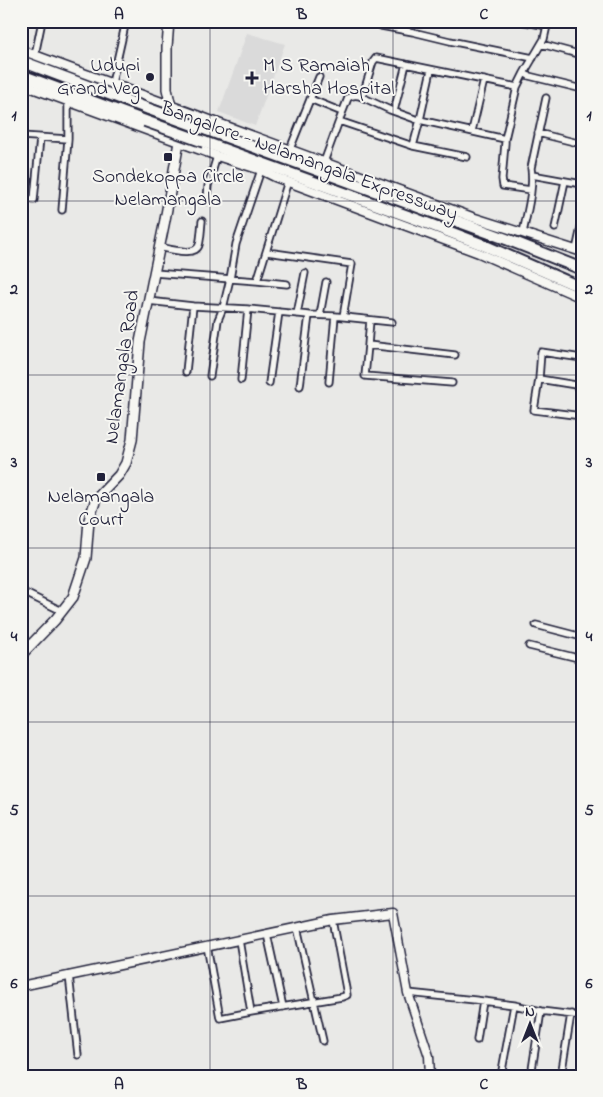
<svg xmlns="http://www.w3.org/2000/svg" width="603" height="1097" viewBox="0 0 603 1097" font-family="'Indie Flower',sans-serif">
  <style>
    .built { fill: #dadada }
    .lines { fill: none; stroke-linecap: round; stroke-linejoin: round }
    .minor-casing { stroke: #22223b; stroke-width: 9 }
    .tertiary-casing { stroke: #22223b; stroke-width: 11 }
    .secondary-casing { stroke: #22223b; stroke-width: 12 }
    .motorway-casing { stroke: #22223b; stroke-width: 14 }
    .minor { stroke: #f6f6f2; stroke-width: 5.5 }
    .tertiary { stroke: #f6f6f2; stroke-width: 8 }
    .secondary { stroke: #f6f6f2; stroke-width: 9 }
    .motorway { stroke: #f6f6f2; stroke-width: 10 }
    .motorway-bridge-casing { stroke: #22223b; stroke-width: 14; stroke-linecap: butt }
    .motorway-bridge { stroke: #f6f6f2; stroke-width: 10 }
    .grid { fill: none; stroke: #22223b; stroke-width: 1; stroke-opacity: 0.55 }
    .poi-dot { fill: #22223b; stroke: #f6f6f2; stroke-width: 2 }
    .labels { text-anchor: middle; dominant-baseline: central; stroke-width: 4; stroke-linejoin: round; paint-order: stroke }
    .poi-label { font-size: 20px; fill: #22223b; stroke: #f6f6f2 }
    .street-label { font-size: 20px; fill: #22223b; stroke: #f6f6f2 }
    .neatline { fill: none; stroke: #22223b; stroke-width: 2 }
    .grid-label { font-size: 16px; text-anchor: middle; font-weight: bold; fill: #22223b }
  </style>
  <rect width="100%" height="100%" fill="#e9e9e7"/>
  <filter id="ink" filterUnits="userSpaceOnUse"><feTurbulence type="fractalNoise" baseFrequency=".02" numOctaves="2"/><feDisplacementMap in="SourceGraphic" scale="10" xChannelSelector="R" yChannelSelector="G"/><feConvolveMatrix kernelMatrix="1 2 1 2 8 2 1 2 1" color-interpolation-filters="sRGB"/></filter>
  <g filter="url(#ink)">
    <path class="built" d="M247 33 285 44 255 126 219 112Z"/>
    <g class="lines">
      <defs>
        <path id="minor" d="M520 21 547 26
          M381 26 413 32 450 41 533 58
          M541 44 582 55
          M35 55 42 21
          M524 73 529 76 582 89
          M112 83 126 21
          M310 99 342 112
          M394 111 406 64
          M339 121 348 98C352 95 357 95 362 97
          M472 131 484 80
          M538 133 582 144
          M21 136 68 139
          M505 139 415 119 390 110 362 97 373 62 376 58 517 87
          M413 146 420 120 431 70
          M290 149 319 77
          M324 162 339 121 413 146 467 157
          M532 175 582 184
          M531 190 503 186 502 179 505 143V139L517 87 524 73 544 39 548 21
          M21 197 34 200 40 138
          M207 201 208 186 217 156
          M62 210 68 139V101
          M555 228 565 181
          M523 233C527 212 534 189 531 168L546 98
          M159 247C169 249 196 257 199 245 201 238 201 229 202 221
          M576 250 582 223
          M267 252 352 264 343 317
          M154 273 257 281
          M287 284 257 281 288 181
          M148 301 193 306 248 309 309 315 335 316 392 322
          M297 314 305 273
          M320 315 326 282
          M370 320 368 345 455 355
          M368 345 365 376 452 383
          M186 372 193 306
          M210 376 218 320 223 308 230 279 236 244 261 170
          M539 379 541 352 582 358
          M241 380 248 309
          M329 382 335 316
          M269 383 279 312
          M300 386 309 315
          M582 386 539 379 534 410 582 416
          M21 591 62 611
          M536 625 582 637
          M529 646 582 659
          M297 927 323 1041
          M267 934 283 1007
          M239 940 251 1012
          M207 946 220 1018 251 1012 342 997 347 995 346 989 333 920
          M69 975 78 1055
          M408 993 475 1000 514 1005 541 1011 582 1016
          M477 1040 483 1001
          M501 1076 514 1005
          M531 1076 541 1011
          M561 1076 571 1014"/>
        <path id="tertiary" d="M21 50 472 217 582 252
          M21 84 217 156 261 170 275 177 479 253 582 298
          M21 986 333 920 393 913 408 993 429 1056 430 1076"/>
        <path id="secondary" d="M21 655 55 620 73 597 86 558 89 520 96 499 119 475 126 463 132 440 140 342 165 220 179 142 167 89V47L169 21"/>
        <path id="motorway" d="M21 61 149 109
          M21 75 145 121
          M207 130 509 240 582 269
          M204 142 416 219 481 244 582 288"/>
      </defs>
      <use href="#minor" class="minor-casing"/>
      <use href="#tertiary" class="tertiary-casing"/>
      <use href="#secondary" class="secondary-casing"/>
      <use href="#motorway" class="motorway-casing"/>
      <use href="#minor" class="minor"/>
      <use href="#tertiary" class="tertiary"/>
      <use href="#secondary" class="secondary"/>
      <use href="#motorway" class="motorway"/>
      <defs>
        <path id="motorway-bridge" d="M149 109 207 130
          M145 121 204 142"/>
      </defs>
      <use href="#motorway-bridge" class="motorway-bridge-casing"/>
      <use href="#motorway-bridge" class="motorway-bridge"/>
    </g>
  </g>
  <path class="grid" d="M210 21V1076M393 21V1076M21 201H582M21 375H582M21 548H582M21 722H582M21 896H582"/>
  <g class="poi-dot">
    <circle cx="150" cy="77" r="5"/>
    <path d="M249.5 70.5h5v5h5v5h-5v5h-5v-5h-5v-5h5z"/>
    <rect x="163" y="152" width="10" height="10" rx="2.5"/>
    <rect x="96" y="472" width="10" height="10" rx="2.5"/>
  </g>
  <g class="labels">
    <g class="poi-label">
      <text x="140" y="66" text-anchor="end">Udupi<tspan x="140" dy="23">Grand Veg</tspan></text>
      <text x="263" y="66" text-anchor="start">M S Ramaiah<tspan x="263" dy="23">Harsha Hospital</tspan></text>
      <text x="168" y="177">Sondekoppa Circle<tspan x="168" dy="23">Nelamangala</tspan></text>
      <text x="101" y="497">Nelamangala<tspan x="101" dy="23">Court</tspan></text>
    </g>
    <g class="street-label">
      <text transform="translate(309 162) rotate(20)">Bangalore - Nelamangala Expressway</text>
      <text transform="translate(123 367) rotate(-82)">Nelamangala Road</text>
    </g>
  </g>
  <rect width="603" height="1097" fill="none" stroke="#f6f6f2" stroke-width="55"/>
  <g transform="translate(530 1024)" stroke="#f6f6f2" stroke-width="4" paint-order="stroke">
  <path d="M0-4L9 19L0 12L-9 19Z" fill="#22223b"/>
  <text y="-8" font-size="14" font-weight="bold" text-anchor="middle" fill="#22223b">N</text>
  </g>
  <rect x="28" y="28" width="548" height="1042" class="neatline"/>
  <g class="grid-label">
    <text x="119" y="19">A</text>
    <text x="302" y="19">B</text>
    <text x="484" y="19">C</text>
    <text x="14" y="120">1</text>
    <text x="589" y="120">1</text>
    <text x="14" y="294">2</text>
    <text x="589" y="294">2</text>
    <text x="14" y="467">3</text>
    <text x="589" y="467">3</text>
    <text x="14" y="641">4</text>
    <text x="589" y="641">4</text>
    <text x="14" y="815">5</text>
    <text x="589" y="815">5</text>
    <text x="14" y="988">6</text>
    <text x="589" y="988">6</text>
    <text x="119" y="1089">A</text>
    <text x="302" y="1089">B</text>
    <text x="484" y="1089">C</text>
  </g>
</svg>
